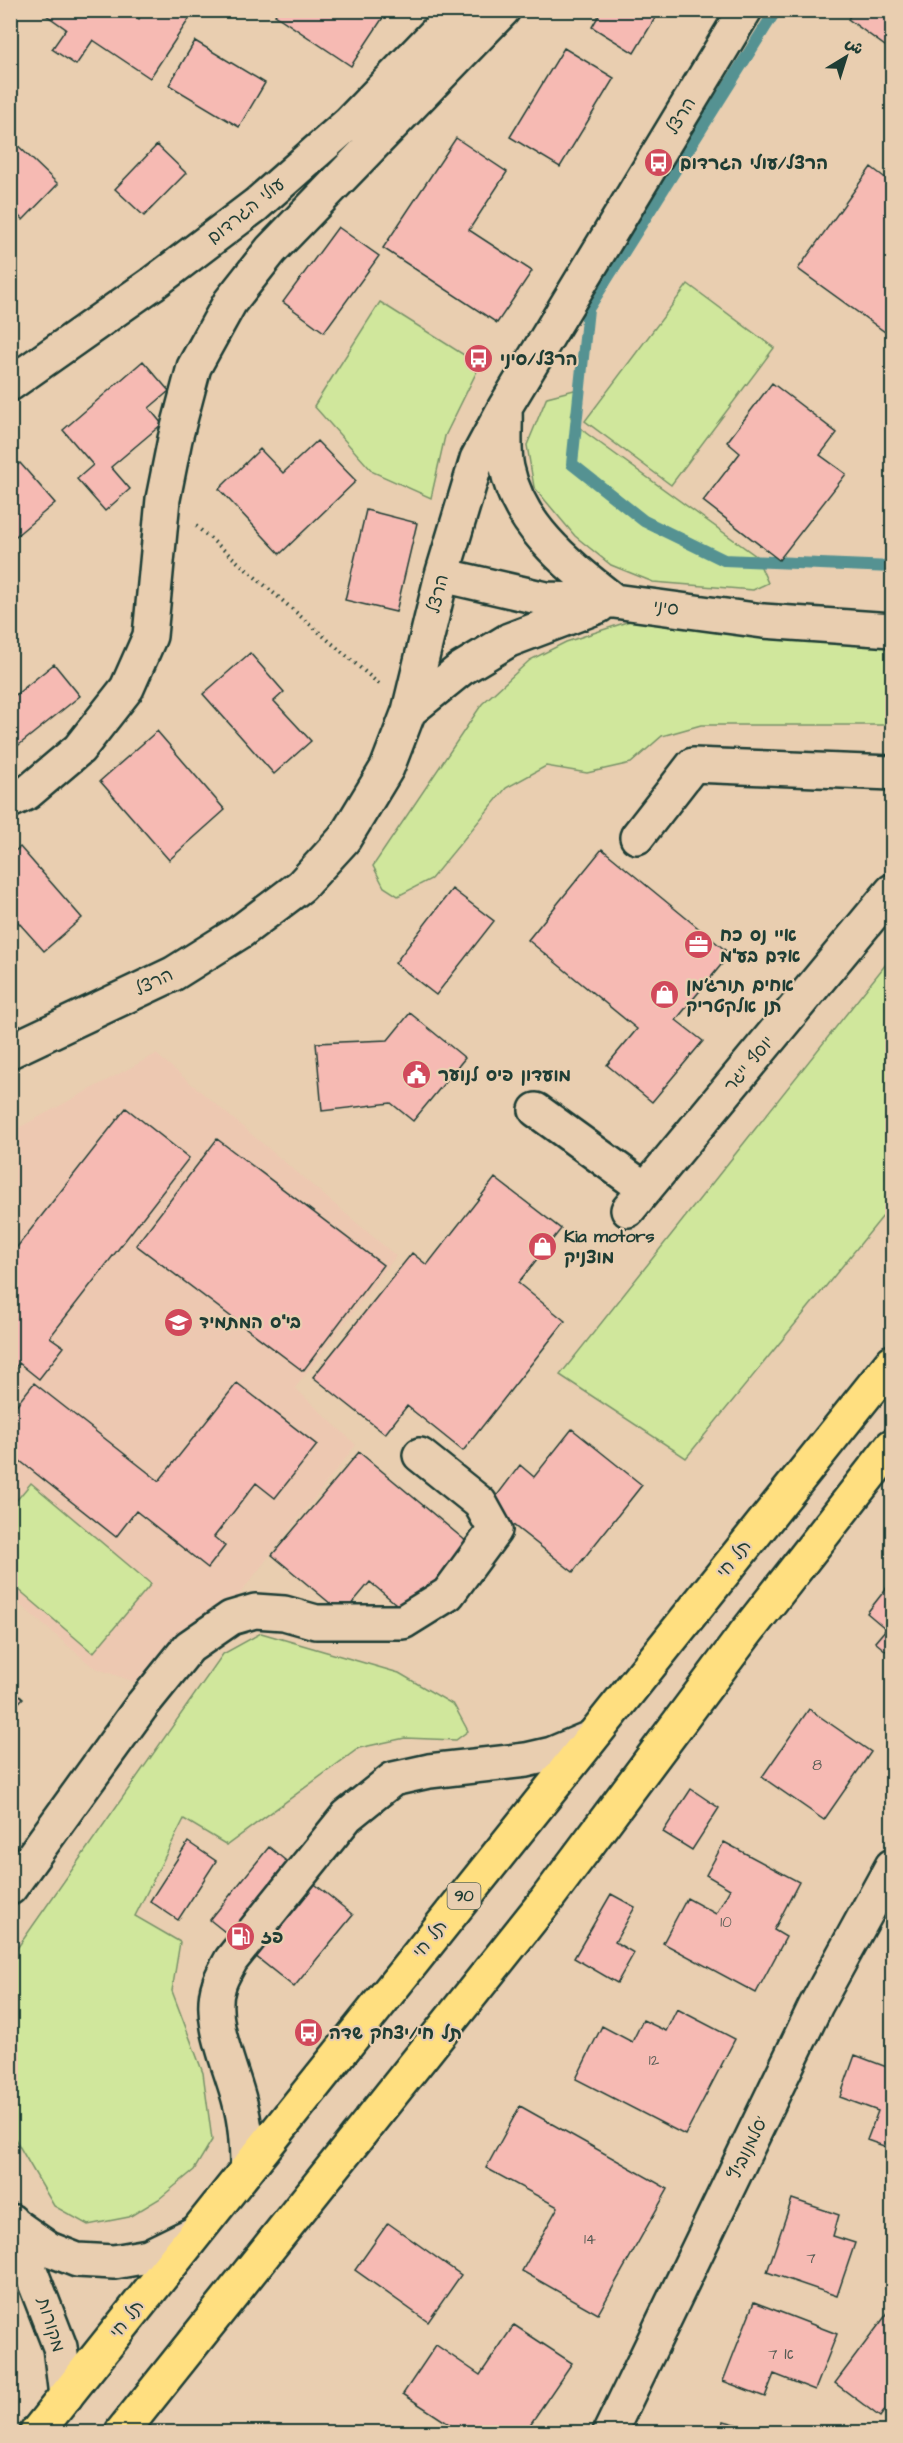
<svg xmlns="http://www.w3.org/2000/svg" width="903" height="2443" viewBox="0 0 903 2443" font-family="'Architects Daughter','Playpen Sans Arabic','Playpen Sans Hebrew',sans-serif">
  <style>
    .built { fill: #edc8b1 }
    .green { fill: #d0e79c; stroke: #789268; stroke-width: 1.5 }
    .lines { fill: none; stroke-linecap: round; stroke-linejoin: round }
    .stream { stroke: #559292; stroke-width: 12 }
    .building { fill: #f6bab3; stroke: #1f3d34; stroke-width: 1.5 }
    .minor-casing { stroke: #1f3d34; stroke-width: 38 }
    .highway-casing { stroke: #1f3d34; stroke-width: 38 }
    .path { stroke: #1f3d34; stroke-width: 4; stroke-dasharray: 1.5 4.5; stroke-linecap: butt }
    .minor { stroke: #e9ceb0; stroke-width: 33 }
    .highway { stroke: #ffdf80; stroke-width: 33 }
    .labels { text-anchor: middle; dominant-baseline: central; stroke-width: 4.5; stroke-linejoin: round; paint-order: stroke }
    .number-label { font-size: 15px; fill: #555c54 }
    .shield { fill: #e9ceb0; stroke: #5c6859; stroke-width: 1.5 }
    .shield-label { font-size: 16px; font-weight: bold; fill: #1f3d34 }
    .street-label { font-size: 18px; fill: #1f3d34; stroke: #e9ceb0 }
    .poi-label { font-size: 18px; font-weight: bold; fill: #1f3d34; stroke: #e9ceb0; text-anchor: start }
  </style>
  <rect width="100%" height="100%" fill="#e9ceb0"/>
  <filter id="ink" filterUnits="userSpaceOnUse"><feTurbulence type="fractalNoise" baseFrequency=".0167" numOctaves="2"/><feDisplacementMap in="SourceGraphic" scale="12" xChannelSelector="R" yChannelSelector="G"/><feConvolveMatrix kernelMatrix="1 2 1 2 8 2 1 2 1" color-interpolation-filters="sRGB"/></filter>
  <g filter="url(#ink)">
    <path class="built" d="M156 1054 396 1256 295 1388 356 1445 163 1692 93 1667 11 1597V1132Z"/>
    <path class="green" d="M688 284 774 348 671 485 585 421Z
      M380 302 480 365 445 436 431 498 373 472 314 406Z
      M578 389 571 417 586 433 756 556 768 583 753 590 653 582 611 565 575 536 534 487 527 445 547 397Z
      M630 621 776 631 892 644V725H701L662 736 631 763 587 773 546 766 506 788 431 879 398 896 384 887 373 866 482 704 530 660 566 642Z
      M886 964 892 969V1205L686 1458 560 1375Z
      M31 1483 151 1584 93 1653 11 1583V1507Z
      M261 1633 399 1673 454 1705 468 1731 456 1740 405 1738 359 1748 227 1845 184 1819 135 1916 180 1942 172 1991 203 2073 212 2140 194 2170 159 2199 129 2217 88 2225 54 2206 11 2132V1957L223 1654Z"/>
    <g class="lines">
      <path class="stream" d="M776 10 588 309 572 464 644 521 724 560 892 567"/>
    </g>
    <path class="building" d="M39 10H127L139 19 144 10H195L150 78 93 40 76 65 52 49 66 29Z
      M278 10H388L351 66 275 15Z
      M602 10H660L634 53 592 27Z
      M854 10H892V51L848 19Z
      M195 41 265 83 239 127 169 85Z
      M564 48 614 78 560 167 510 137Z
      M10 138 58 184 23 220 10 208Z
      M456 138 507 172 469 230 532 271 497 323 383 248Z
      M157 145 186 173 144 216 115 189Z
      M871 167 892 183V337L798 269Z
      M338 227 379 256 324 332 283 302Z
      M143 361 169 391 149 408 162 424 111 467 130 489 105 511 77 479 93 465 63 430Z
      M772 383 837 433 820 455 846 474 779 560 703 501 740 453 727 442Z
      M317 441 356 481 280 554 219 489 260 449 283 473Z
      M20 463 55 503 10 541V471Z
      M366 510 417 523 396 612 345 600Z
      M250 653 284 692 274 701 311 741 274 774 203 694Z
      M54 664 80 696 10 752V694L13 697Z
      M157 731 225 810 169 860 100 781Z
      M20 847 82 918 44 951 10 913V855Z
      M602 849 730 954 676 1020 703 1041 652 1102 607 1065 637 1029 528 940Z
      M452 889 494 921 436 995 395 963Z
      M410 1013 465 1058 413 1121 391 1103 322 1111 316 1043 388 1040Z
      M126 1108 189 1158 50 1337 64 1347 39 1379 19 1363 10 1374V1256Z
      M217 1139 383 1265 303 1371 136 1245Z
      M495 1178 561 1229 518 1283 565 1321 463 1451 407 1406 385 1434 313 1377 412 1253 427 1265Z
      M34 1383 159 1481 237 1383 317 1445 275 1498 256 1483 214 1537 225 1546 208 1568 136 1511 116 1537 10 1453V1413Z
      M572 1429 642 1485 573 1572 489 1506 520 1465 534 1477Z
      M359 1452 467 1542 408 1614 370 1582 343 1614 272 1555Z
      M892 1581V1656L875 1642 886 1629 867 1613Z
      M10 1686 23 1698 10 1712Z
      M809 1709 871 1752 824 1820 762 1777Z
      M691 1789 719 1808 692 1850 663 1832Z
      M188 1842 216 1861 178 1920 150 1901Z
      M724 1842 799 1882 774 1930 786 1937 756 1993 663 1943 687 1898 716 1914 730 1889 706 1875Z
      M269 1847 353 1915 294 1987 210 1920Z
      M611 1894 635 1907 615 1942 634 1953 617 1983 574 1958Z
      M677 2009 735 2039 685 2135 576 2079 602 2026 632 2042 643 2020 666 2031Z
      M855 2055 892 2069V2149L867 2140 878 2111 840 2097Z
      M520 2106 668 2189 598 2314 522 2271 558 2207 486 2168Z
      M792 2199 839 2215 833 2236 855 2243 837 2296 767 2272Z
      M388 2223 461 2275 428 2322 355 2270Z
      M754 2302 837 2334 815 2390 774 2374 765 2397 723 2381Z
      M890 2310 892 2312V2400L880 2417 835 2383Z
      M514 2325 572 2363 525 2432H461L403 2394 436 2345 480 2375Z
      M724 2421 765 2432H721Z"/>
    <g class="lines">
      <defs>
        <path id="minor" d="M10 384 152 284 256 205 350 122 458 10
          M505 408C506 427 503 449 507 468 519 527 569 565 614 601
          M442 575 546 599 614 601 763 621 892 630
          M409 711 461 669 509 640 599 606
          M10 801 27 793 79 749 127 688 150 636 163 499 175 439 194 367 230 302 271 250 503 10
          M637 837 693 765 892 773
          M10 1051 173 974 240 932 301 886 344 839 387 768 409 711 442 575 477 459 505 407 745 10
          M536 1110 645 1189
          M628 1210 892 891
          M10 1888 143 1704 189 1647 231 1618 255 1611 284 1613 316 1622H403L448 1594 495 1530 480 1503 420 1455
          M247 2168C247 2146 246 2125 240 2103 232 2069 207 2020 219 1985 221 1977 227 1968 231 1960L347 1816 393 1779 429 1771 526 1760 552 1754 590 1738
          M11 2221 60 2347 66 2396
          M12 2223 49 2249 77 2260 114 2262 148 2256 195 2233
          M610 2432 816 2005 892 1866"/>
        <path id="highway" d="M37 2432 892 1362
          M122 2432 547 1899 745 1634 892 1446"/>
      </defs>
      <use href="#minor" class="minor-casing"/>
      <use href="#highway" class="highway-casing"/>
      <path class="path" d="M196 526 379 684"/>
      <use href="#minor" class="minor"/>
      <use href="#highway" class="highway"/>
    </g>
  </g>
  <defs>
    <symbol id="bus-disc" viewBox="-11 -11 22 22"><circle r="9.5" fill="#d1495b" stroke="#e9ceb0"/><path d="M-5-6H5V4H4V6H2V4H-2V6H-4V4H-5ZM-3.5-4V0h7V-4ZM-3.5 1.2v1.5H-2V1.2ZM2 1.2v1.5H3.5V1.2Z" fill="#fff"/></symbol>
    <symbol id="office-disc" viewBox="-11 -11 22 22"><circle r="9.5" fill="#d1495b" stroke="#e9ceb0"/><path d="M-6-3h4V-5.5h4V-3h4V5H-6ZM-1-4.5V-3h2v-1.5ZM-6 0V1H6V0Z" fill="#fff"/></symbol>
    <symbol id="shop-disc" viewBox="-11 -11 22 22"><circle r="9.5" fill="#d1495b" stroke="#e9ceb0"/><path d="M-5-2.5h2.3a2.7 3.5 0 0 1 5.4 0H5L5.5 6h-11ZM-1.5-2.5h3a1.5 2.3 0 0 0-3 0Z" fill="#fff"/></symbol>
    <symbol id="civic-disc" viewBox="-11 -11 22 22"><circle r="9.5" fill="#d1495b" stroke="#e9ceb0"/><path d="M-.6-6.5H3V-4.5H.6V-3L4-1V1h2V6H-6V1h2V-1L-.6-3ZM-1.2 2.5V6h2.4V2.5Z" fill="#fff"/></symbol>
    <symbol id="school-disc" viewBox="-11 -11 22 22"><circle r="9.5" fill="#d1495b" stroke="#e9ceb0"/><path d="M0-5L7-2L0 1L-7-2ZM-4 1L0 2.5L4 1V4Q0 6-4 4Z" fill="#fff"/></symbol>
    <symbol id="fuel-disc" viewBox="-11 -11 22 22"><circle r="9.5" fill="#d1495b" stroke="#e9ceb0"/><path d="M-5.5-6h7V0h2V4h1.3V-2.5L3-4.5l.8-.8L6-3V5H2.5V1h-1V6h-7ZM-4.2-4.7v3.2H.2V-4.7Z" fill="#fff"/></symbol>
  </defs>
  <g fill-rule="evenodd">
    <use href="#bus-disc" x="642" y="146" width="33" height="33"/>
    <use href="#bus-disc" x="462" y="342" width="33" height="33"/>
    <use href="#office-disc" x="682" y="928" width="33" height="33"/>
    <use href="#shop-disc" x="648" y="978" width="33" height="33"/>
    <use href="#civic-disc" x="400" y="1058" width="33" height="33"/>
    <use href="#shop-disc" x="526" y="1230" width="33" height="33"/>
    <use href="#school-disc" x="162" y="1306" width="33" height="33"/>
    <use href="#fuel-disc" x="224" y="1920" width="33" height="33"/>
    <use href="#bus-disc" x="292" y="2016" width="33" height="33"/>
  </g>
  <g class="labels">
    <g class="number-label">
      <text x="817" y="1765">8</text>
      <text x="726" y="1922">10</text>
      <text x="654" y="2060">12</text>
      <text x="590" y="2239">14</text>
      <text x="811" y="2258">7</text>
      <text x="781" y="2354">7 א</text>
    </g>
    <rect class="shield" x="447.5" y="1883" width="33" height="26" rx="4.5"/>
    <g class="shield-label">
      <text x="464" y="1896">90</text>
    </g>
    <g class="street-label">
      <text transform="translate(681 116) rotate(-59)">הרצל</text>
      <text transform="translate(246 211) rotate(-39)">עולי הגרדום</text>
      <text transform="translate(438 594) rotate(-76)">הרצל</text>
      <text transform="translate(666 608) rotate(8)">סיני</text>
      <text transform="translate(154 982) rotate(-26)">הרצל</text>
      <text transform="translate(749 1064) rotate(-50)">יוסף ייגר</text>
      <text transform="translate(734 1559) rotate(-51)">תל חי</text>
      <text transform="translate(430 1939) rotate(-51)">תל חי</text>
      <text transform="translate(748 2148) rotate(-64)">סלמנוביץ'</text>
      <text transform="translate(127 2319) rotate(-52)">תל חי</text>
      <text transform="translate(51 2325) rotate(73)">מקורות</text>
    </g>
    <g class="poi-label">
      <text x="680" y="163">הרצל/עולי הגרדום</text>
      <text x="500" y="359">הרצל/סיני</text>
      <text x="720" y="935">איי נס כח<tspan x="720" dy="21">אדם בע"מ</tspan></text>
      <text x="686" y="985">אחים תורג׳מן<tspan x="686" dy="21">תן אלקטריק</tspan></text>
      <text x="438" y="1075">מועדון פיס לנוער</text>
      <text x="564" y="1236">Kia motors<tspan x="564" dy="21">מוצניק</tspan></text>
      <text x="199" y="1322">בי"ס המתמיד</text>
      <text x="261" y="1937">פז</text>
      <text x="329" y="2033">תל חי/יצחק שדה</text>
    </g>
  </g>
  <rect width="903" height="2443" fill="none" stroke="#e9ceb0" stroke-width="36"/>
  <rect x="18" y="18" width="867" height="2407" fill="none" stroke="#1f3d34" stroke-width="2" filter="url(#ink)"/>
  <g transform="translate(846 57) rotate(38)" stroke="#e9ceb0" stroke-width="4.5" paint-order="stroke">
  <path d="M0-4.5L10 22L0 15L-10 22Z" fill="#1f3d34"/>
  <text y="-9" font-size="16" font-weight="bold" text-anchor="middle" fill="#1f3d34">ش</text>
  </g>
</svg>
